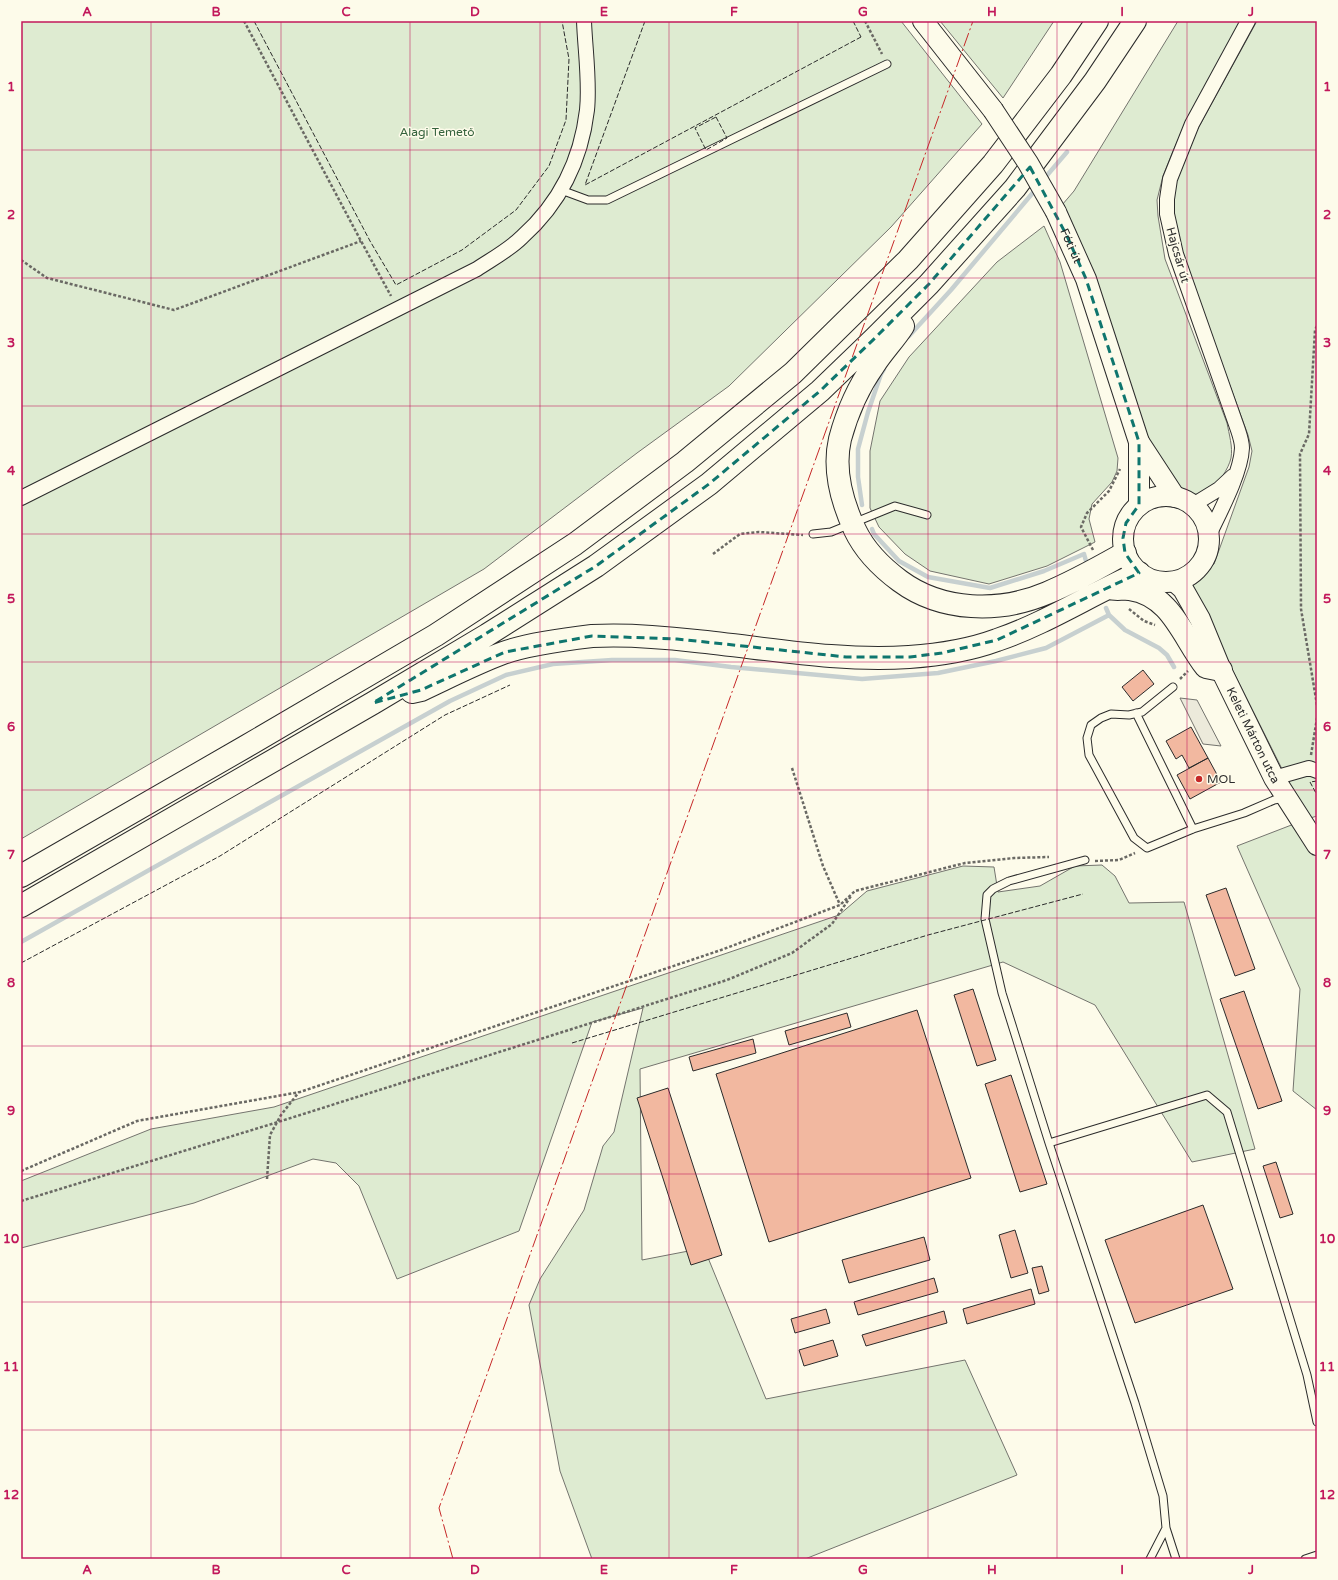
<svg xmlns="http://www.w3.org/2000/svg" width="1338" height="1580" viewBox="0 0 1338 1580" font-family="'Varela Round',sans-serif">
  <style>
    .green { fill: #deebd1; stroke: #74746e }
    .parking { fill: #eceadb; stroke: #74746e }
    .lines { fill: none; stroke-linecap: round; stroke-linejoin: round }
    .stream { stroke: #c7d0d0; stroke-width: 4.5 }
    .building { fill: #f2b8a0; stroke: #2b2b2b }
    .service-casing { stroke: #2b2b2b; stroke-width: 9 }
    .minor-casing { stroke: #2b2b2b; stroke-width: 16 }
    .secondary-casing { stroke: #2b2b2b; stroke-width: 22 }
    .trunk-casing { stroke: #2b2b2b; stroke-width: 24 }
    .path { stroke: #6a6964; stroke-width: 2.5; stroke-dasharray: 3 2; stroke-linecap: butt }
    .service { stroke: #fdfbea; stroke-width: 7 }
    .minor { stroke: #fdfbea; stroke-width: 14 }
    .secondary { stroke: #fdfbea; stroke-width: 20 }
    .trunk { stroke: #fdfbea; stroke-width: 22 }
    .secondary-bridge-casing { stroke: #2b2b2b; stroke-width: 22; stroke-linecap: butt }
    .secondary-bridge { stroke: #fdfbea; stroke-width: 20 }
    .fence { stroke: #2b2b2b; stroke-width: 1; stroke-dasharray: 5 2; stroke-linecap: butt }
    .power { stroke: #c62828; stroke-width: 1; stroke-dasharray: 14 3 2 3; stroke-linecap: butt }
    .marked { fill: none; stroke: #0f766e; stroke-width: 3; stroke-dasharray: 8 5; stroke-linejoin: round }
    .grid { fill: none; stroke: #c2185b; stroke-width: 1; stroke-opacity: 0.55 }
    .poi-dot { fill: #c62828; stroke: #fdfbea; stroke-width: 1.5 }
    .labels { text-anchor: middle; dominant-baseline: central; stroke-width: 3; stroke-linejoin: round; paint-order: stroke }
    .park-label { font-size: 12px; fill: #34623c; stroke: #fdfbea }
    .street-label { font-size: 12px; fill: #2b2b2b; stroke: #fdfbea }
    .poi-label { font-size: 12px; fill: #2b2b2b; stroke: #fdfbea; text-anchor: start }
    .neatline { fill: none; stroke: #c2185b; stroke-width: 1.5 }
    .grid-label { font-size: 13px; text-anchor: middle; font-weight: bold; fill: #c2185b }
  </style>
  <rect width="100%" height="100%" fill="#fdfbea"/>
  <path class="green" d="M21 21H901L982 124 891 227 729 386 637 453 484 569 21 839Z
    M940 21H1054L1003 98Z
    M1178 21H1241L1187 120 1173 151 1163 176 1157 200 1158 216 1165 259 1227 423C1229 434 1233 447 1231 458 1229 468 1217 487 1208 491 1201 495 1194 494 1186 495L1171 483 1157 463 1062 205 1074 191Z
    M1257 21H1317V816L1307 819 1317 837V1110L1293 1091 1300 989 1237 846 1307 819 1193 591 1192 574 1214 564 1249 467 1252 451 1248 435 1181 252 1171 199 1184 154Z
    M1044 226 1060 262 1118 458 1117 471 1112 482 1092 504 1089 519 1095 542 1047 566 989 584 930 571 905 554 879 527 870 508V451L880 401 909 357 997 262Z
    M1102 865 1115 876 1129 903 1184 902 1255 1149 1192 1162 1095 1005 1003 962 640 1069 642 1260 704 1248 766 1399 965 1360 1017 1475 805 1559H592L560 1471 529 1305 540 1279 584 1210 603 1146 614 1132 643 1008 592 1022 519 1231 397 1279 359 1186 336 1163 313 1159 194 1203 21 1248V1181L151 1129 274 1107 839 915 867 891 963 866 994 867 998 892 1040 886 1075 866Z"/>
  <path class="parking" d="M1180 698 1197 700 1221 746 1203 744Z"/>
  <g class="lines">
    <path class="stream" d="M1043 180 1067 152
      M909 336 951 290 1036 189
      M862 505 858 477V449L868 412 881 374 884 369
      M872 529 874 534 899 561 928 577 990 588 1044 571 1084 554 1086 561
      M1106 608 1109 615
      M21 942 450 701 506 675 553 664 612 660H675L731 667 862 679 938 673 996 661 1046 648 1109 615 1125 630 1159 648 1167 655 1174 667"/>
  </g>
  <path class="building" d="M1143 670 1154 684 1133 701 1122 687Z
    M1191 727 1208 758 1189 768 1182 755 1176 759 1166 741Z
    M1208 758 1221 782 1190 799 1177 775Z
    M1226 888 1255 969 1235 976 1206 895Z
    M973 989 996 1060 977 1066 954 995Z
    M1244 991 1282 1101 1258 1109 1220 999Z
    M917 1010 971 1178 769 1242 716 1074Z
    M847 1013 851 1027 789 1045 785 1031Z
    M753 1039 756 1053 693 1071 689 1057Z
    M1011 1075 1047 1184 1020 1192 985 1084Z
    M668 1088 722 1255 691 1265 637 1098Z
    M1276 1162 1293 1214 1280 1218 1263 1166Z
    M1203 1205 1233 1289 1135 1323 1105 1240Z
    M1015 1230 1028 1273 1011 1278 999 1235Z
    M924 1237 930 1260 849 1283 842 1260Z
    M1042 1266 1049 1291 1039 1294 1032 1268Z
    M934 1278 938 1292 858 1315 854 1302Z
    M1031 1289 1035 1304 967 1324 963 1309Z
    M826 1309 830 1323 795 1333 791 1319Z
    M944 1311 947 1323 866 1346 862 1335Z
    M833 1340 838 1356 804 1366 799 1350Z"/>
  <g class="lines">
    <defs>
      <path id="service" d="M561 190 588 200H607L887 64
        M813 534 831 532 895 506 927 515
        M1173 687 1142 712 1129 715 1111 714 1101 718 1091 725 1087 738 1089 755 1134 838 1147 848 1193 829 1244 813 1274 800 1284 798
        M1136 713 1193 829
        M1085 860 1009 881 993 889 987 895 985 919 1002 993 1049 1143 1135 1403 1163 1496 1166 1528 1176 1559
        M1049 1143 1207 1095 1227 1112 1307 1375 1317 1422
        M1150 1559 1166 1528
        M1305 1559 1317 1555"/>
      <path id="minor" d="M21 498 477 269C492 259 509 250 522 237 560 203 581 161 587 110 590 82 585 49 584 21
        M1193 505 1219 489 1233 476
        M1209 535C1220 512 1241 473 1242 448 1242 442 1240 436 1238 430L1176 254 1167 214V199L1170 179 1192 124 1248 21
        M1274 778 1309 768 1317 771"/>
      <g id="secondary">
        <path d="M923 21 993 110"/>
        <path id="s1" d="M1056 212 1086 279 1139 442V505"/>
        <path d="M1139 442 1175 497"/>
        <circle cx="1166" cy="539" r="43"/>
        <path id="s2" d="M1175 582 1183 589 1200 619 1221 670 1274 778 1317 845"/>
      </g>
      <path id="trunk" d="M903 326C894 340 883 351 874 365 859 386 847 413 840 439 833 469 842 502 855 530 865 551 881 567 900 581 942 612 1000 613 1047 593 1074 582 1100 567 1125 553
        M1109 588C1116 590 1123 588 1130 589 1172 595 1183 638 1206 667L1221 670
        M412 692 421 690C449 677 476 663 503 653 527 644 567 639 592 636 626 634 662 637 696 641 766 648 839 662 909 657 938 655 970 650 997 640 1047 623 1091 594 1139 573
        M21 876 245 747 436 635 575 544 685 462 793 373 908 260 993 164 1061 75 1097 21
        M21 906 373 703 487 635 596 566 709 484 820 391 875 338 929 284 1015 188 1095 81 1135 21"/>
    </defs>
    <use href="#service" class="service-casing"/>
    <use href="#minor" class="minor-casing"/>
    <use href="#secondary" class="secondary-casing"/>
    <use href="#trunk" class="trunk-casing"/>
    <path class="path" d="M244 21 361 241 391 296
      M865 21 882 54
      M21 260 47 278 174 310 361 241
      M1317 326 1315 330 1309 434 1300 454 1301 609 1317 705
      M1093 550 1081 527 1087 513 1109 491 1120 469
      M713 554 740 534 759 532 803 535
      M1129 609 1144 621 1155 625
      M1180 679 1188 671
      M1311 755 1317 718
      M792 768 823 866 840 905
      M1095 861 1119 860 1135 853
      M21 1171 137 1121 300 1092 721 950 840 905 855 891 965 863 1014 858 1049 857
      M267 1179 270 1135 281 1115 299 1092
      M21 1201 278 1122 727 980 792 953 832 924 851 896"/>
    <use href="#service" class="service"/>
    <use href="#minor" class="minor"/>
    <use href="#secondary" class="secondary"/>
    <use href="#trunk" class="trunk"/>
    <defs>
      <path id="secondary-bridge" d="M993 110 1028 163 1056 212"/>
    </defs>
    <use href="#secondary-bridge" class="secondary-bridge-casing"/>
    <use href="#secondary-bridge" class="secondary-bridge"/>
    <path class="fence" d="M254 21 370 241 396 285 462 250 516 210 549 166 566 120 569 59 562 21
      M645 21 585 185 861 37
      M853 21 861 37
      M716 117 727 138 706 150 695 128Z
      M1317 781 1310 782 1317 795
      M21 963 220 856 445 715 510 685
      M572 1043 928 935 1083 894"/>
    <path class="power" d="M453 1559 439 1508 973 21"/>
  </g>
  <path class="marked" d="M1030 167 1067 236 1086 279 1139 442V505L1126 523 1123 538 1125 553 1139 573 997 640 942 653 910 657H846L677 639 592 636 505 652 421 690 373 703 596 566 709 484 820 391 875 338 929 284Z"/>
  <path class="grid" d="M151 21V1559M281 21V1559M410 21V1559M540 21V1559M669 21V1559M798 21V1559M928 21V1559M1057 21V1559M1187 21V1559M21 150H1317M21 278H1317M21 406H1317M21 534H1317M21 662H1317M21 790H1317M21 918H1317M21 1046H1317M21 1174H1317M21 1302H1317M21 1430H1317"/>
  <circle class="poi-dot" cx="1199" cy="779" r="4"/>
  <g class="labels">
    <g class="park-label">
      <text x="437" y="132">Alagi Temető</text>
    </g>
    <g class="street-label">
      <text stroke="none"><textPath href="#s1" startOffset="37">Fóti út</textPath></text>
      <text transform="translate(1178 255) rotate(74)">Hajcsár út</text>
      <text stroke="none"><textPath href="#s2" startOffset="173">Keleti Márton utca</textPath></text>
    </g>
    <g class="poi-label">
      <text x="1207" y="779">MOL</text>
    </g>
  </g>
  <rect width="1338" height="1580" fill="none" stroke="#fdfbea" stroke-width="44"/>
  <rect x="22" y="22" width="1294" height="1536" class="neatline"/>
  <g class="grid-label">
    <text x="87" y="16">A</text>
    <text x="216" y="16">B</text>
    <text x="346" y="16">C</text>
    <text x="475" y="16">D</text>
    <text x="604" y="16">E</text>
    <text x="734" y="16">F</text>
    <text x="863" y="16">G</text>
    <text x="992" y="16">H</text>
    <text x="1122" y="16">I</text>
    <text x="1251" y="16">J</text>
    <text x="11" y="91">1</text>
    <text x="1327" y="91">1</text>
    <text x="11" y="219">2</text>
    <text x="1327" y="219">2</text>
    <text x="11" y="347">3</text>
    <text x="1327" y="347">3</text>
    <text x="11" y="475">4</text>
    <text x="1327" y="475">4</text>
    <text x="11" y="603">5</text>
    <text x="1327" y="603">5</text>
    <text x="11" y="731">6</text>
    <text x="1327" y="731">6</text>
    <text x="11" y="859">7</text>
    <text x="1327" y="859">7</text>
    <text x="11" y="987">8</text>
    <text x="1327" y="987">8</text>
    <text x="11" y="1115">9</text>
    <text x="1327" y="1115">9</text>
    <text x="11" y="1243">10</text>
    <text x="1327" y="1243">10</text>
    <text x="11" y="1371">11</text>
    <text x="1327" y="1371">11</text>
    <text x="11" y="1499">12</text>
    <text x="1327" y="1499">12</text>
    <text x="87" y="1574">A</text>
    <text x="216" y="1574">B</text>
    <text x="346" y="1574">C</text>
    <text x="475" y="1574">D</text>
    <text x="604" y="1574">E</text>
    <text x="734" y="1574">F</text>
    <text x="863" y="1574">G</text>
    <text x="992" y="1574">H</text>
    <text x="1122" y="1574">I</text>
    <text x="1251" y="1574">J</text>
  </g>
</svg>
